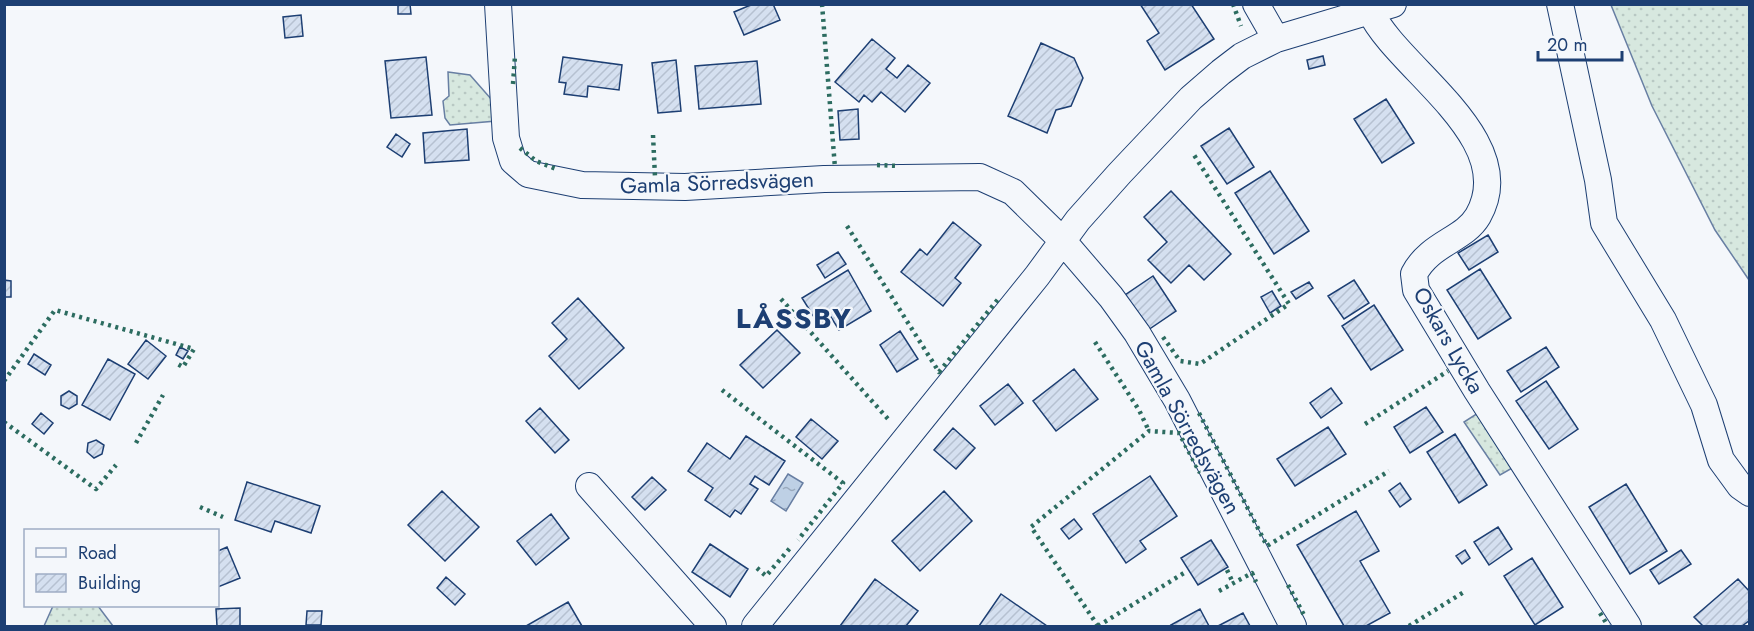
<svg xmlns="http://www.w3.org/2000/svg" width="1754" height="631" viewBox="0 0 1754 631" font-family="Jost,sans-serif">
  <style>
    .grass { fill: url(#grass-dots); stroke: #687fa3; stroke-width: 1.5 }
    .water { fill: url(#water-ripples); stroke: #687fa3; stroke-width: 1.5 }
    .building { fill: url(#building-hatch); stroke: #1d3f73; stroke-width: 1.5 }
    .lines { fill: none; stroke-linecap: round; stroke-linejoin: round }
    .street-casing { stroke: #1d3f73; stroke-width: 28 }
    .street { stroke: #f4f7fb; stroke-width: 26 }
    .hedge { stroke: #2c6c60; stroke-width: 4.5; stroke-dasharray: 3 4.5; stroke-linecap: butt }
    .labels { text-anchor: middle; dominant-baseline: central; stroke-width: 4.5; stroke-linejoin: round; paint-order: stroke }
    .street-label { font-size: 22px; fill: #1d3f73; stroke: #f4f7fb }
    .district-label { font-size: 28px; font-weight: bold; letter-spacing: 1.5px; fill: #1d3f73; stroke: #f4f7fb }
  </style>
  <defs>
    <pattern id="grass-dots" width="8" height="8" patternUnits="userSpaceOnUse" patternTransform="scale(1.5)"><rect width="8" height="8" fill="#d7e8df"/><path d="M2 2h.1M6 6h.1" fill="none" stroke="#b8c8c3" stroke-width="1.8" stroke-linecap="round"/></pattern>
    <pattern id="water-ripples" width="26" height="14" patternUnits="userSpaceOnUse" patternTransform="scale(1.5)"><rect width="26" height="14" fill="#bed0e5"/><path d="M2 4q2-2 4 0t4 0M15 11q2-2 4 0t4 0" fill="none" stroke="#9aaabe"/></pattern>
    <pattern id="building-hatch" width="6" height="6" patternUnits="userSpaceOnUse" patternTransform="scale(1.5)"><rect width="6" height="6" fill="#d5e0f0"/><path d="M-1 1l2-2M0 6l6-6M5 7l2-2" fill="none" stroke="#b6c1d1"/></pattern>
  </defs>
  <rect width="100%" height="100%" fill="#f4f7fb"/>
  <path class="grass" d="M1611 5H1749V280L1715 230 1652 106Z
    M448 72 470 75 492 100 496 121 450 125 445 118 443 101 449 96Z
    M1478 413 1514 467 1500 475 1464 422Z
    M53 606H98L113 626H44Z"/>
  <path class="water" d="M788 474 803 483 786 511 771 501Z"/>
  <path class="building" d="M398 4H410L411 14H398Z
    M753 4H773L780 20 744 35 734 12Z
    M1140 4H1191L1214 39 1165 70 1147 41 1159 33Z
    M301 15 303 36 285 38 283 17Z
    M872 39 895 58 886 69 897 78 908 65 930 83 905 112 881 92 872 102 864 95 859 102 835 82Z
    M1041 43 1074 58 1083 78 1071 106 1056 110 1047 133 1008 116Z
    M1323 56 1325 65 1309 69 1307 60Z
    M426 57 432 115 391 118 385 61Z
    M563 57 622 65 619 90 588 86 587 97 564 94 566 83 559 82Z
    M676 60 681 111 658 113 652 63Z
    M757 61 761 104 699 109 695 66Z
    M1386 99 1414 143 1382 163 1354 119Z
    M858 109 859 139 840 140 838 111Z
    M1229 128 1254 167 1227 184 1201 146Z
    M467 129 469 160 425 163 423 133Z
    M396 134 410 144 402 157 387 147Z
    M1270 171 1309 231 1274 254 1235 193Z
    M1171 191 1231 254 1204 280 1189 265 1171 283 1148 260 1167 242 1144 217Z
    M953 222 981 245 955 278 961 283 943 306 901 272 920 249 927 255Z
    M1488 235 1498 252 1469 270 1458 253Z
    M838 252 846 264 825 278 817 265Z
    M1480 269 1511 318 1478 339 1447 290Z
    M848 270 871 311 839 330 831 317 819 325 802 298Z
    M1153 276 1176 311 1148 330 1125 295Z
    M4 280 11 281V297H4Z
    M1354 280 1369 303 1344 319 1328 296Z
    M1309 282 1313 288 1296 299 1291 292Z
    M1272 291 1281 306 1270 313 1261 297Z
    M578 298 624 348 579 389 549 356 567 339 552 323Z
    M1374 305 1403 350 1371 370 1342 326Z
    M777 330 800 353 763 388 740 365Z
    M900 331 918 359 897 372 880 345Z
    M146 340 166 356 148 379 128 364Z
    M180 347 188 351 183 359 176 355Z
    M1546 347 1559 367 1521 392 1507 371Z
    M34 354 51 365 45 375 28 364Z
    M108 359 135 374 110 420 82 405Z
    M1074 369 1098 399 1056 431 1033 401Z
    M1546 381 1578 429 1549 449 1516 401Z
    M1008 384 1023 403 995 425 980 406Z
    M1331 388 1342 403 1321 418 1310 403Z
    M69 391 77 396V404L69 409 61 405V396Z
    M1426 407 1443 432 1410 453 1394 427Z
    M540 408 569 440 555 453 526 421Z
    M41 413 53 423 44 434 32 424Z
    M811 419 838 441 822 459 796 437Z
    M1328 427 1346 454 1295 486 1277 459Z
    M953 428 975 448 956 469 934 450Z
    M1455 434 1487 485 1459 503 1427 452Z
    M746 436 785 461 769 485 755 476 750 484 758 489 741 514 735 510 730 517 705 500 713 488 688 471 707 443 730 459Z
    M96 440 104 445 102 454 94 458 87 452 88 443Z
    M1150 476 1177 516 1140 541 1146 549 1126 563 1093 514Z
    M652 477 666 490 645 510 632 497Z
    M247 482 320 506 311 533 275 521 271 532 235 520Z
    M1400 483 1411 499 1400 507 1389 491Z
    M1626 484 1667 551 1630 574 1589 507Z
    M442 491 479 527 445 561 408 525Z
    M944 491 972 521 920 571 892 541Z
    M1356 511 1379 551 1360 561 1390 613 1366 626H1344L1297 545Z
    M551 514 569 538 536 565 517 541Z
    M1074 519 1082 529 1069 539 1061 529Z
    M1498 527 1512 549 1489 565 1474 542Z
    M1211 540 1228 567 1198 585 1181 558Z
    M710 544 748 569 730 597 692 572Z
    M227 547 240 578 218 587V551Z
    M1465 550 1470 558 1462 564 1456 556Z
    M1681 550 1691 564 1659 584 1650 570Z
    M1532 558 1563 607 1535 625 1504 576Z
    M446 577 465 594 455 605 437 588Z
    M875 579 918 611 906 626H840Z
    M1738 579 1750 592V620L1742 626H1703L1694 617Z
    M1001 594 1047 626H979Z
    M568 602 582 626H526Z
    M240 608V626H217L216 609Z
    M1200 609 1209 626H1172L1171 625Z
    M307 611H322L321 625H306Z
    M1243 613 1250 626H1218Z"/>
  <g class="lines">
    <defs>
      <path id="street" d="M498 4 506 138 513 161 528 174 582 185 685 187 824 179 980 177 1013 192 1062 240 1111 297 1137 333 1177 400 1293 626
        M1256 4 1276 39
        M1560 4 1598 180 1604 223 1663 320 1704 405 1721 460 1740 486 1750 493
        M1370 11C1397 69 1522 139 1478 216 1464 240 1430 243 1414 274L1416 290 1477 391 1628 626
        M589 486 713 626
        M755 626 1037 276 1078 220 1120 173 1191 98 1221 72 1242 56 1276 39 1393 4"/>
    </defs>
    <use href="#street" class="street-casing"/>
    <use href="#street" class="street"/>
    <path class="hedge" d="M822 4 835 168
      M1233 4 1241 26
      M513 84 515 56
      M653 135 655 177
      M520 148 536 161 556 169
      M877 165 898 166
      M847 226 939 372 999 298
      M781 299 888 419
      M1163 337 1180 361 1200 364 1289 304 1194 155
      M1095 342 1139 410 1149 431
      M4 381 55 310 194 349 183 367 176 363
      M722 390 843 483 798 540
      M1199 413 1267 546 1389 471
      M4 422 96 489 116 465
      M1365 424 1448 371
      M136 443 163 395
      M200 507 223 517
      M757 568 766 576 790 548
      M1227 570 1233 583
      M1288 585 1305 617
      M1219 591 1252 573 1256 582
      M1600 613 1608 626
      M1098 626 1031 527 1149 431 1179 433 1200 473
      M1098 626 1184 573
      M1409 626 1464 592"/>
  </g>
  <g class="labels">
    <g class="street-label">
      <text transform="translate(717 182) rotate(-2)">Gamla Sörredsvägen</text>
      <text transform="translate(1449 340) rotate(60)">Oskars Lycka</text>
      <text transform="translate(1188 427) rotate(61)">Gamla Sörredsvägen</text>
    </g>
    <g class="district-label">
      <text x="794" y="318">LÅSSBY</text>
    </g>
  </g>
  <rect width="1754" height="631" fill="none" stroke="#1d3f73" stroke-width="12"/>
  <rect x="24" y="529" width="195" height="78" fill="#f4f7fb" stroke="#9eadc5" stroke-width="1.5"/>
  <rect x="36" y="548" width="30" height="9" fill="#f4f7fb" stroke="#9eadc5" stroke-width="1.5"/>
  <text x="78" y="559" font-size="18" fill="#1d3f73">Road</text>
  <rect x="36" y="574" width="30" height="18" fill="url(#building-hatch)" stroke="#9eadc5" stroke-width="1.5"/>
  <text x="78" y="589" font-size="18" fill="#1d3f73">Building</text>
  <path d="M1538 51v9h84v-9" fill="none" stroke="#1d3f73" stroke-width="3"/>
  <text x="1547" y="51" font-size="18" fill="#1d3f73" stroke="#f4f7fb" stroke-width="4.5" paint-order="stroke">20 m</text>
</svg>
